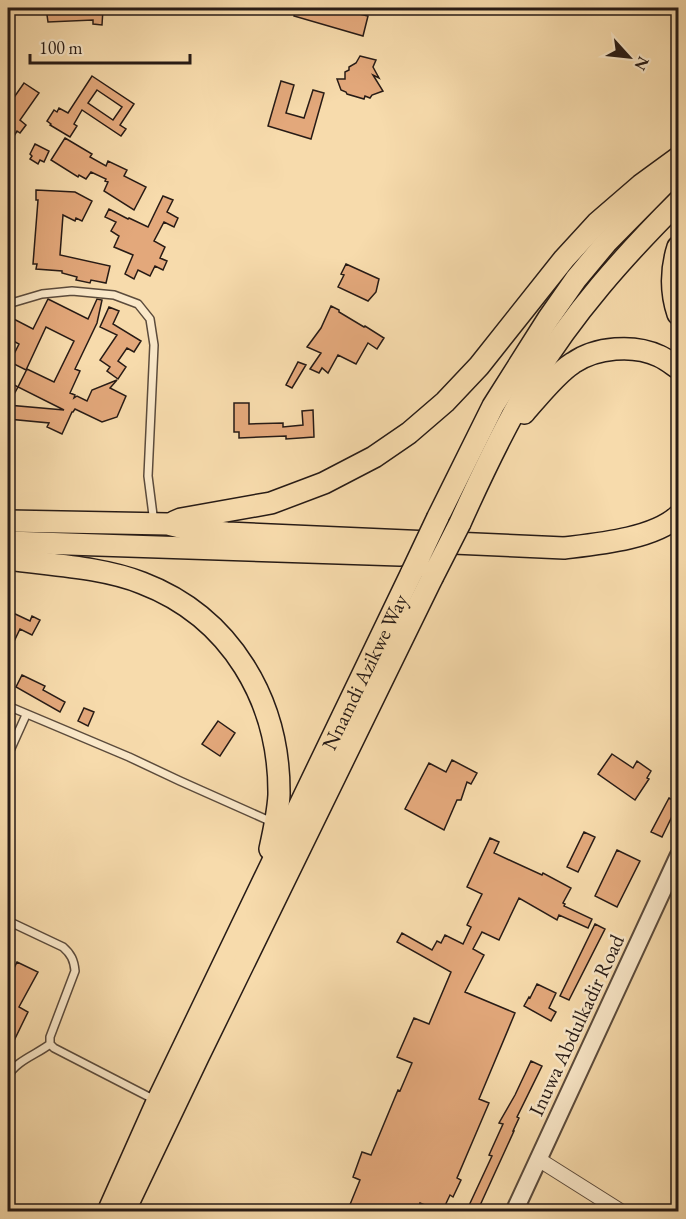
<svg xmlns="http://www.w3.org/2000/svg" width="686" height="1219" viewBox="0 0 686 1219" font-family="'EB Garamond',serif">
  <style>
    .building { fill: #e3a87b; stroke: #271b16; stroke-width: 1.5; fill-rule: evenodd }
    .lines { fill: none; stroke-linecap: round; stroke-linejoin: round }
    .service-casing { stroke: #5b4b3c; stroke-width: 10 }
    .minor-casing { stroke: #5b4b3c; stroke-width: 16 }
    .tertiary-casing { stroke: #5b4b3c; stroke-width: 20 }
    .trunk-casing { stroke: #271b16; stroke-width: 24 }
    .service { stroke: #fae8c9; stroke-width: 7 }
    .minor { stroke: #fae8c9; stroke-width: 14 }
    .tertiary { stroke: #fae8c9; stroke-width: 16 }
    .trunk { stroke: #f7dbac; stroke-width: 21 }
    .trunk-bridge-casing { stroke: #271b16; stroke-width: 24; stroke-linecap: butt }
    .trunk-bridge { stroke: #f7dbac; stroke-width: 21 }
    .labels { text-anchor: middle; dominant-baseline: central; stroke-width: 5; stroke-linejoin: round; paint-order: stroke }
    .street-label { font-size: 21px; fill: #271b16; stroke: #fae8c9 }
  </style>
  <rect width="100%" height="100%" fill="#f7dbac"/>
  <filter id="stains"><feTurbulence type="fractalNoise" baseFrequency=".00333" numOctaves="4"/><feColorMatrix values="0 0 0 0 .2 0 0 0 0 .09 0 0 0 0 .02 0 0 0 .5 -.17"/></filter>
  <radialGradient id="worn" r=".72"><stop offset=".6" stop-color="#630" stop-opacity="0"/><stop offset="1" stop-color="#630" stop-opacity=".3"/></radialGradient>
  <path class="building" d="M46 8 103 9 102 25 93 24V20L48 22Z
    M296 8H333L368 16 363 36 294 16Z
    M360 56 376 60 373 67 379 78 373 75 383 91 372 95 370 98 365 96 364 99 347 94 346 92 341 90 337 79H345V72L349 70V67L356 63Z
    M92 76 134 104 120 125 126 129 121 136 82 110 74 124 77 126 70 137 50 125 51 124 47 121 54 110 57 112 59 108 68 113ZM97 90 122 107 113 120 88 103Z
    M281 81 294 85 286 113 304 118 313 90 324 93 311 139 268 126Z
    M24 83 39 93 20 120 26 125 20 133 17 131 8 146V106Z
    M65 138 92 154 90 157 106 166 108 161 127 170 124 176 146 187 134 210 104 191 108 182 105 181 106 179 91 172 86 179 79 175 78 177 51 160Z
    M35 144 49 151 44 162 40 160 38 164 30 159 32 156 30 154Z
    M36 190 75 192 92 201 82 221 76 218 75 221 63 215 60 255 110 266 106 283 91 280 90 283 76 280 77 277 62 273V271L36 269 37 264H33L38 200H36Z
    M163 196 173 200 167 212 178 218 174 227 164 222 154 241 165 247 160 258 167 261 163 270 155 266 150 276 138 270 134 279 125 274 133 255 114 247 119 236 111 231 116 222 105 217 109 209 128 219 129 218 148 227Z
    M346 264 379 279 376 292 368 301 338 287 344 275 341 274Z
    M48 299 88 319 97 299 102 300 97 323 75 369 80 371 70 393 75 395 74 398 77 396 87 401 92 390 117 380 110 388 126 396 117 417 102 422 75 409 73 412H72L62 434 47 427 49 423 8 419V381L18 387 8 405 64 410 18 387 27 369 54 382 74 341 46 327 26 370 10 362 19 344 8 338V316L33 329Z
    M331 306 339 310V312L364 327 365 326 384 338 377 349 368 343 356 364 338 355 328 373 322 368 319 373 310 369 321 353 307 347 321 328Z
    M109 307 119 311 113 324 141 341 134 352 127 348 118 361 126 367 118 379 107 371 110 367 100 360 117 335 100 327Z
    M298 362 306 365 292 388 286 385Z
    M234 403H249V424L283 423V427L303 425 302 411 313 410 314 437 286 439V436L239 438V432H234Z
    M11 612 30 621 32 616 40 620 32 635 20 629 8 654V620Z
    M22 675 45 686 43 690 65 702 60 712 16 687Z
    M84 708 94 712 88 726 78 721Z
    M218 721 235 733 220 756 202 744Z
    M612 754 633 768 637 761 651 771 647 778 649 779 635 800 598 774Z
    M452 760 477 773 471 784 467 782 461 800H457L444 830 405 809 429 763 446 772Z
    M669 798 678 803V804L662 837 651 832Z
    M584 832 595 837 578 872 567 867Z
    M490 838 499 842 494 853 542 875 543 873 571 888 563 903 565 904 564 906 592 919 588 928 559 915 557 920 519 898 499 940 482 932 473 949 484 955 465 992 515 1013 479 1099 489 1103 457 1178 461 1180 453 1197 450 1195 442 1212 420 1203 417 1212H347L360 1180 353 1177 362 1152 371 1155 398 1090 400 1091 412 1063 397 1057 414 1018 429 1024 451 972 397 942 402 933 432 950 437 941 441 943 445 935 463 944 471 927 467 925 482 894 467 887Z
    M617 850 640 861 617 907 595 896Z
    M595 924 605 929 569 1000 560 996Z
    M17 962 38 972 19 1007 28 1012 8 1053V981Z
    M537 984 556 993 549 1008 556 1012 551 1021 524 1006 529 997 530 998Z
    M531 1061 542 1066 517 1117 519 1118 513 1131H514L477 1212H466L492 1156 489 1155 503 1124 499 1123 515 1095Z"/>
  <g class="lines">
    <defs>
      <path id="service" d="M8 304 42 294 72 291 114 295 138 304 150 319 154 345 148 476 154 523
        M8 706 129 757 180 781 272 822
        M8 755 26 715
        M8 921 63 947C71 954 74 960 75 971L50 1037V1044L54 1048 155 1100
        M8 1076C17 1060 36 1055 50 1044"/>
      <path id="minor" d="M538 1159 622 1212"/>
      <path id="tertiary" d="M514 1212 678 857"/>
      <g id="trunk">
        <path d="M678 247C671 269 671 293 678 314"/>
        <path d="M524 413C537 398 557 373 573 363 596 347 634 344 659 356 666 359 672 364 678 368"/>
        <path d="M438 517 493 406 548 319 576 279 606 243 674 174"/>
        <path d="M8 521 168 524 192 530 227 533 564 548C597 544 653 539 678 516"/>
        <path d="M174 522 181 519 271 503 324 483 374 457 409 433 445 402 479 366 564 259 597 223 641 185 678 158"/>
        <path d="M460 523C482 474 505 425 533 379 573 313 624 256 678 202"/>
        <path d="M8 542 400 555"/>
        <path d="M8 559C50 565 102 567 142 583 231 617 280 701 279 795 278 813 274 831 270 849"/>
        <path id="s1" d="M108 1212 157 1102 412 572"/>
        <path d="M124 1212 198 1057 432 578"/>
      </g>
    </defs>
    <use href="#service" class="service-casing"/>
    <use href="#minor" class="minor-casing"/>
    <use href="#tertiary" class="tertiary-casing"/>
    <use href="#trunk" class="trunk-casing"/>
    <use href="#service" class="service"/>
    <use href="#minor" class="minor"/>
    <use href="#tertiary" class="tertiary"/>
    <use href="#trunk" class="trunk"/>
    <defs>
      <path id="trunk-bridge" d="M412 572 438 517
        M432 578 460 523"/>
    </defs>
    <use href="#trunk-bridge" class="trunk-bridge-casing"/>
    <use href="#trunk-bridge" class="trunk-bridge"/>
  </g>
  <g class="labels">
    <g class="street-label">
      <text stroke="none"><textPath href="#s1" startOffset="598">Nnamdi Azikwe Way</textPath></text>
      <text transform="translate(576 1025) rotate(-65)">Inuwa Abdulkadir Road</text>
    </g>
  </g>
  <rect width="686" height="1219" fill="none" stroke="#f7dbac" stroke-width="30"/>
  <rect x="9" y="9" width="668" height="1201" fill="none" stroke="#271b16" stroke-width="3"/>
  <rect x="15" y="15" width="656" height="1189" fill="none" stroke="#271b16" stroke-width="1.5"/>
  <g transform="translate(629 57) rotate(117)" stroke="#fae8c9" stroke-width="4.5" paint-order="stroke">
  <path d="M0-4.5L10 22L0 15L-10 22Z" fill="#271b16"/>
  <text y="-9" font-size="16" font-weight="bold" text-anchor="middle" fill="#271b16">N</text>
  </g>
  <path d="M30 54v9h160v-9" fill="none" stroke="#271b16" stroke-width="3"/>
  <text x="39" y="54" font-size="18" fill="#271b16" stroke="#fae8c9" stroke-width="4.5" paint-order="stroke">100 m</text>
  <rect width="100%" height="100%" filter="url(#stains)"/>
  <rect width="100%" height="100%" fill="url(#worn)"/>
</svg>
